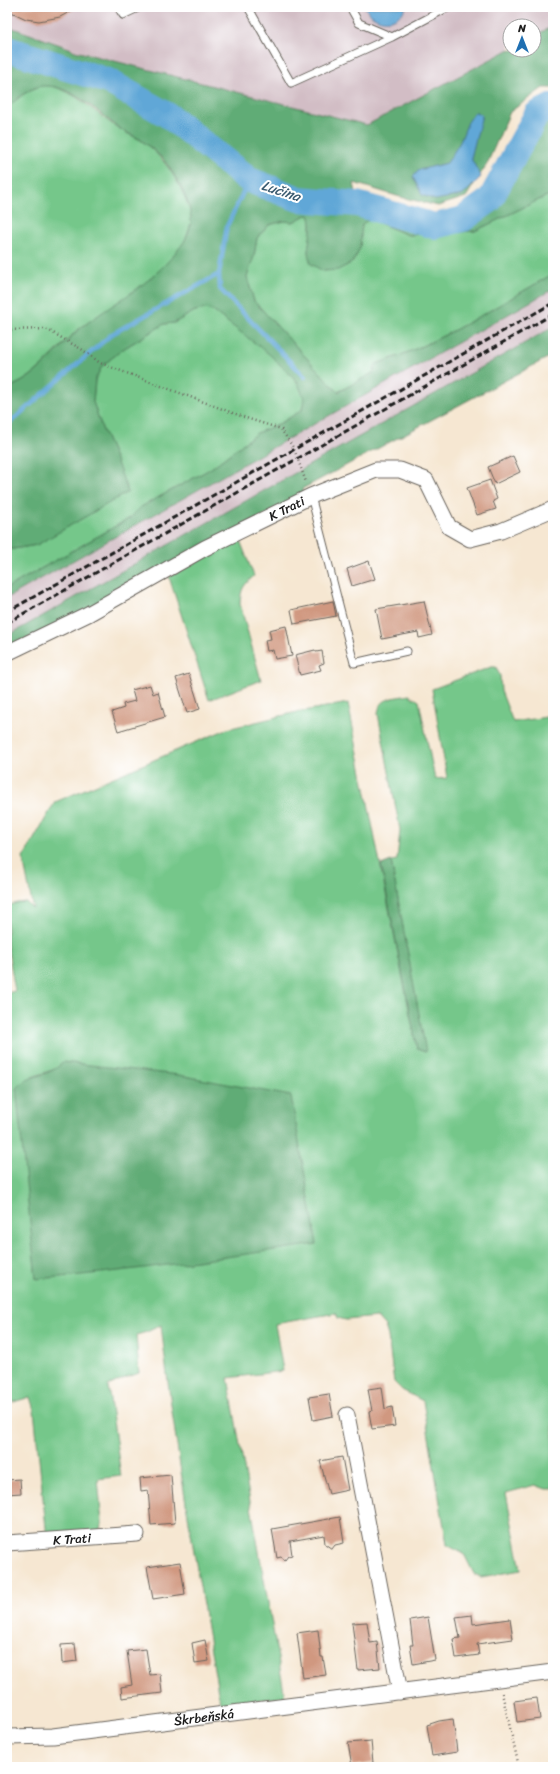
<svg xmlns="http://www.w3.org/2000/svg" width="560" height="1774" viewBox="0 0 560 1774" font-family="Sriracha,sans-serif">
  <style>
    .industrial { fill: #d2bdc5 }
    .green { fill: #75c78a; stroke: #487253; fill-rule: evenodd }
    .forest { fill: #60ac76; stroke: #3e6449 }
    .water { fill: #61a7d7; stroke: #3e627a }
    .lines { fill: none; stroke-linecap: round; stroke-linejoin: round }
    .stream { stroke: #61a7d7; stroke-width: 4.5 }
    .river { stroke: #61a7d7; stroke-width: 26 }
    .building { fill: #d09880 }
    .lane-casing { stroke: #68635c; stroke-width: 9 }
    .street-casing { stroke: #68635c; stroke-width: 17 }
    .path { stroke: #68635c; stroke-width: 2.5; stroke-dasharray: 1 3; stroke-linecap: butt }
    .lane { stroke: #fff; stroke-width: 7 }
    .street { stroke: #fff; stroke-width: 15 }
    .rail { stroke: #1c1c1c; stroke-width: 3; stroke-dasharray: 6 3; stroke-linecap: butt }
    .labels { text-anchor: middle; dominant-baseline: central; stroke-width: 4; stroke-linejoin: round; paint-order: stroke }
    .street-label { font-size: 13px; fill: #1c1c1c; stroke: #fff }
    .water-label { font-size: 14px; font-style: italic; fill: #3b5b70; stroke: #fff }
  </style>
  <rect width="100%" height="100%" fill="#fff"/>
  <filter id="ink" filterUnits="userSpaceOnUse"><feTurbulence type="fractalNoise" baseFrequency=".025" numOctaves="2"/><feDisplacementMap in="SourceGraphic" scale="8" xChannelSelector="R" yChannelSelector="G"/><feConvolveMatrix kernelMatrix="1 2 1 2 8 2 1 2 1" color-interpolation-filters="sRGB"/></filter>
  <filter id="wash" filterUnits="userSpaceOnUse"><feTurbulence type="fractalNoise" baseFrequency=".012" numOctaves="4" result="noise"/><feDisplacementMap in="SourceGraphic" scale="16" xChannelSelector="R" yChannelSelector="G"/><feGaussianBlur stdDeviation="0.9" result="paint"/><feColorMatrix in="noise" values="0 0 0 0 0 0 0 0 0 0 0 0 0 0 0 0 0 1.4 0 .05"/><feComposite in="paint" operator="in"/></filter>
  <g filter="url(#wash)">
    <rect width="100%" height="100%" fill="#f6e7d2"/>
    <path class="industrial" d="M7 7H553V26L534 36V26H510V49L367 125 75 51 69 48 10 27 7 23Z
      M553 289V327L7 636V598Z"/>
    <path class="green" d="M46 85C77 90 97 116 123 131 129 135 136 137 142 141 161 155 174 173 184 195 187 202 192 213 191 221 186 268 113 303 79 329 56 348 37 379 7 388V108C18 98 30 87 46 85Z
      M553 193V274C496 306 439 344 376 364L373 373 338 392 254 301 247 277 254 256 257 238 269 225 284 221 293 222 304 216 309 215C314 226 309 241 308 253L323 271C359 268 359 256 362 223L370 219 408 235 475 231Z
      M206 309 213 311C235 327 301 371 304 398 305 402 303 406 302 410L281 423 257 433 210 469 141 507 130 518 7 588V550L37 545 116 460 103 431 93 402 95 380 102 366 123 349 164 324 174 323 195 311Z
      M239 538 254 576C243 586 241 588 240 604L261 680 209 700 169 577Z
      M491 667H496L500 676 501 691 513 722 553 716V1489H546L535 1485 506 1493 521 1570 481 1577 474 1574 464 1554 447 1545 423 1401 402 1390 394 1382 388 1336 385 1326 377 1317 346 1320 338 1318 336 1313 275 1324 283 1371 228 1378 285 1697 220 1704C199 1578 175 1452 161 1325L147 1332 136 1335 139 1373 125 1378 108 1386 121 1476 98 1479 102 1524 97 1535 47 1538 34 1410 30 1397 7 1404V993L15 991 7 944V906L17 903 26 902 33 909 23 858 55 802 227 729 293 713 348 703 417 1049 425 1052 391 861 397 860 400 830 378 714C379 697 395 698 409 695L419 701 435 779 447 778 432 689ZM58 1068 210 1259 69 1276 36 1278 32 1077Z"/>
    <path class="forest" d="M7 23 10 27 69 48 75 51 367 125 510 49V50H534V36L553 26V88H543L510 112 487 164 466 197 438 206 400 197 354 183 360 211 428 230 460 227 480 216 496 201 516 169 540 120 553 113V193L475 231 408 235 370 219 362 224 360 248 353 262 338 270 323 271 311 264C310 260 308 256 308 251 309 239 314 226 309 215L304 216 293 222 284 221 269 225 257 238 254 256 247 277 254 301 338 392 373 373 376 364C439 344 496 306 553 274V289L7 598V588L130 518 141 507 210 469 257 433 281 423 302 410 304 398 297 381 269 354 213 311 206 309 195 311 174 323 164 324 123 349 102 366 95 380 93 402 103 431 116 460 128 492 37 545 7 550V388C40 378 60 343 86 324 118 300 151 284 176 252 179 248 184 243 186 238 188 233 191 226 191 220 192 204 173 170 162 158 156 152 148 145 141 140 133 135 123 132 115 125 97 111 69 85 45 86 30 86 17 99 7 108Z
      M553 327V355L302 489 304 495 84 612 7 648V636Z
      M391 861 426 1052 417 1049 381 865Z
      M63 1062 179 1075 291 1096 317 1244C224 1257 130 1272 36 1279L16 1088C29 1073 51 1077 63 1062Z"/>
    <path class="water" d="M365 7H406C398 25 374 25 365 7Z
      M475 112 482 115 471 158 481 177 463 195 435 200 422 195 413 177 419 170 447 163 460 142 468 122Z"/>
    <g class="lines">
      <path class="stream" d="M219 274 220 289 305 377
        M7 425 112 334 219 274 227 226 249 180"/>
      <path class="river" d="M7 49 108 81 169 116 249 180 299 199 357 204 435 226 463 219 490 200 537 114 553 106"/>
    </g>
    <g id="blocks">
      <path class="building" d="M7 7H79L60 17 39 21 26 19 7 10Z
        M513 456 520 472 495 484 488 467Z
        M490 480 497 499 493 501 496 509 477 515 467 488Z
        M369 561 375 579 352 586 347 569Z
        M333 601 336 616 294 624 291 610Z
        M424 601 432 635 419 638 418 632 382 639 376 609Z
        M286 626 292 656 275 659 273 650 267 651 265 640 271 639 269 630Z
        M315 650 316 652 322 651 324 663 319 665 321 670 300 675 295 655Z
        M189 674 200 709 187 713 176 678Z
        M150 685 153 694 158 692 165 717 118 731 112 712 124 708 123 704 135 701 132 690Z
        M382 1387 385 1409 392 1407 395 1426 372 1429 369 1412 372 1411 368 1389Z
        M329 1394 333 1416 313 1420 309 1397Z
        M342 1457 348 1490 329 1494 320 1461Z
        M171 1475 175 1523 151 1525 148 1490 141 1491 140 1478Z
        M20 1479 21 1493 7 1494V1480Z
        M340 1517 344 1543 335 1545 332 1549 325 1544 324 1535 290 1541 292 1555 288 1556 285 1560 281 1557 277 1558 272 1529Z
        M180 1562 185 1594 153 1599 147 1567Z
        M472 1615 473 1624 510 1619 513 1639 477 1644 479 1655 456 1658 453 1639 460 1638 456 1617Z
        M428 1617 435 1660 413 1664 410 1645H413L410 1620Z
        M367 1622 370 1643 377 1642 380 1668 358 1670 352 1623Z
        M318 1630 321 1657H323L326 1675 303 1678 297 1633Z
        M205 1640 209 1661 195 1663 192 1643Z
        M75 1644 77 1661 62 1663 61 1645Z
        M146 1649 150 1675 160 1674 162 1693 122 1698 121 1687 132 1685 127 1651Z
        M537 1698 540 1719 517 1722 514 1701Z
        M453 1719 457 1752 432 1756 427 1725 439 1721Z
        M371 1741 373 1763 352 1766 348 1743Z"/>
    </g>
  </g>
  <g filter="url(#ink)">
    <use href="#blocks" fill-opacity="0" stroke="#68635c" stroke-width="1"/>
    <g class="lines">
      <defs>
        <path id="lane" d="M118 7 123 15 140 7
          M248 7 291 83 392 37 359 23 350 7
          M392 37 449 7
          M311 496 354 663 407 651"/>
        <g id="street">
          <path id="s1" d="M7 653 88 614 205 548 311 496 376 470H400L426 480 449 527 470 539 501 531 553 509"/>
          <path d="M347 1415 400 1692"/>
          <path id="s2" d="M7 1543 137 1534"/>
          <path id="s3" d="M7 1737 53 1736 553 1672"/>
        </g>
      </defs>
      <use href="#lane" class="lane-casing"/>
      <use href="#street" class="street-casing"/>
      <path class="path" d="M7 330 46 329 83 350 100 363 249 419 281 429 294 449 306 482
        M502 1693 519 1767"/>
      <use href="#lane" class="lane"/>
      <use href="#street" class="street"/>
      <path class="rail" d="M7 612 553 303
        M7 623 553 314"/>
    </g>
  </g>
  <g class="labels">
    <g class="street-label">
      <text stroke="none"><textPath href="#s1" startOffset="315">K Trati</textPath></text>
      <text stroke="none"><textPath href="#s2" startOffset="65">K Trati</textPath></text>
      <text stroke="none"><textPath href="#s3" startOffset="198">Škrbeňská</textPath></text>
    </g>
    <g class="water-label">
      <text transform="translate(281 191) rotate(18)">Lučina</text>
    </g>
  </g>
  <rect width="560" height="1774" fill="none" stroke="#fff" stroke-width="24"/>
  <g transform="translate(522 38)"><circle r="19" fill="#ffffff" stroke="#a4a4a4"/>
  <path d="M0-3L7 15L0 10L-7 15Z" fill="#1f6fb2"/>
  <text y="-6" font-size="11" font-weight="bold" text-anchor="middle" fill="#1c1c1c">N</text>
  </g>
</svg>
